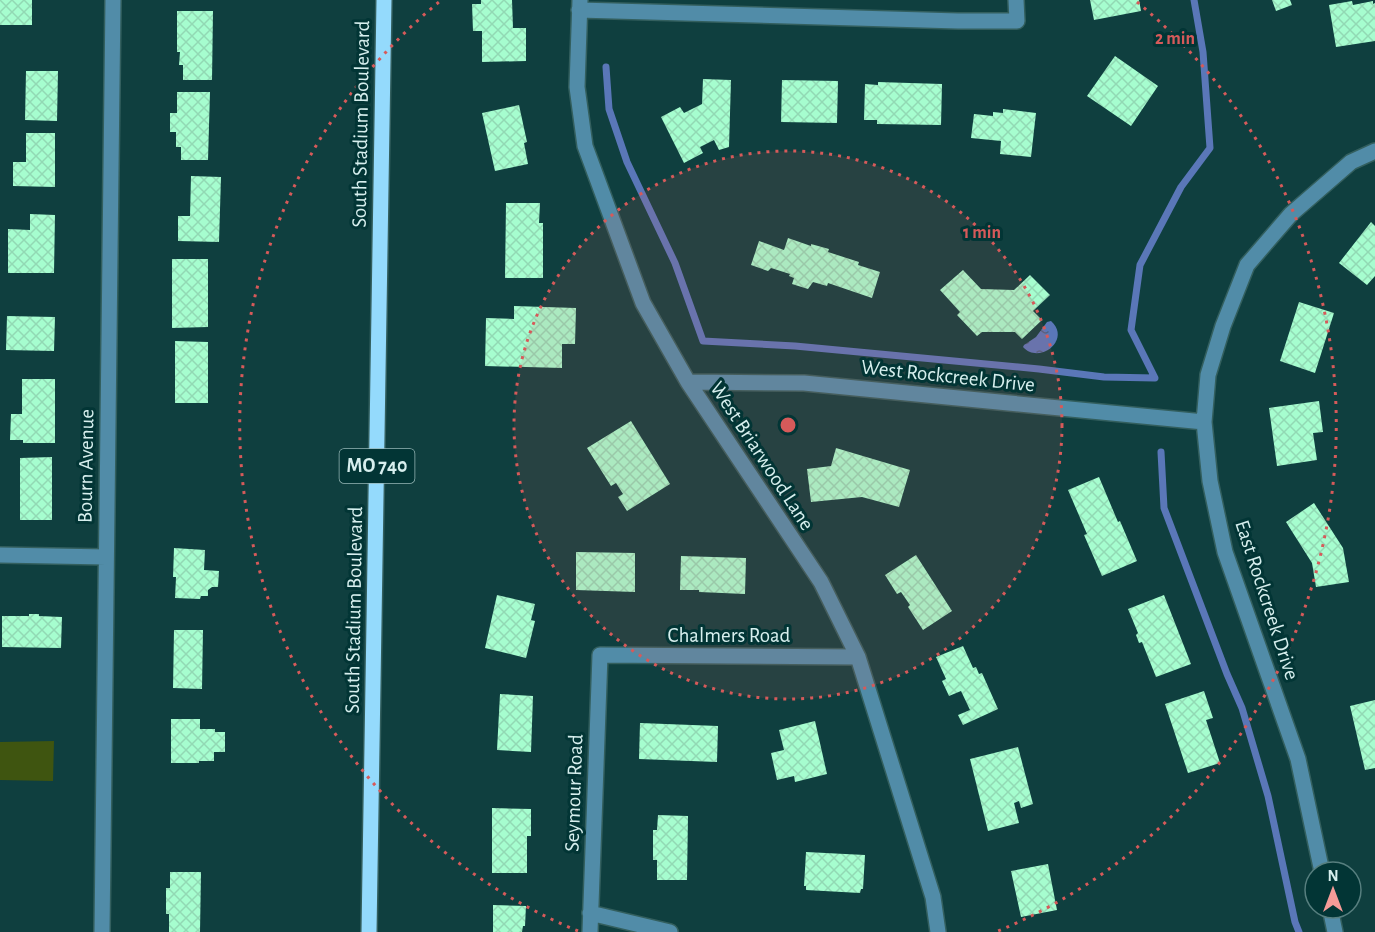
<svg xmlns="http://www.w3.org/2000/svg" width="1375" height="932" viewBox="0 0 1375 932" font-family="'Alegreya Sans',sans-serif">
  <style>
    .green { fill: #3f5510 }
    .water { fill: url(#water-ripples) }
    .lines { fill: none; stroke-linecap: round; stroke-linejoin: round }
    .stream { stroke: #5a77b8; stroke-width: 7 }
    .building { fill: url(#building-cross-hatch) }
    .minor-casing { stroke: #335f5e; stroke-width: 18 }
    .major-casing { stroke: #335f5e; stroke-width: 18 }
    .minor { stroke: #518ca8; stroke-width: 15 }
    .major { stroke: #94dafc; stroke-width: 15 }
    .ring { fill: none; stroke: #d65a5a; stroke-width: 3; stroke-dasharray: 3 6 }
    .labels { text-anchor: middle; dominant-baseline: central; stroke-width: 6; stroke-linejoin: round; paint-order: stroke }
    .shield { fill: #023535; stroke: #97b7b6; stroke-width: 1.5 }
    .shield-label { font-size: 20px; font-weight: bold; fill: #d7efee }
    .street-label { font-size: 21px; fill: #d7efee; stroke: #023535 }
    .centre { fill: #d65a5a; stroke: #023535; stroke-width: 3 }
    .ring-label { font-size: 18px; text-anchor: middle; font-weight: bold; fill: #d65a5a; stroke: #023535; stroke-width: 6; stroke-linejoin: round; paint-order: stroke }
  </style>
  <defs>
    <pattern id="water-ripples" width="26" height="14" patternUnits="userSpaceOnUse" patternTransform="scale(1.5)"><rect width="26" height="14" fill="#5a77b8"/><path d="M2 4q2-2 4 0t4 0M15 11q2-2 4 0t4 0" fill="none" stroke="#4e6285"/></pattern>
    <pattern id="building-cross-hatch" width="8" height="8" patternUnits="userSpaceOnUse" patternTransform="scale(1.5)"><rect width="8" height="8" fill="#a6fdcf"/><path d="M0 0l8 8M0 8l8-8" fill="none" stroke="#92d9b4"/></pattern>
  </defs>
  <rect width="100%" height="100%" fill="#0f3f3f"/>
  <path class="green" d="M54 741 53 781 0 780V742Z"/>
  <path class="water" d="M1051 321C1072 340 1039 365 1023 347L1024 345 1036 337 1047 322Z"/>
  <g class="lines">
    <path class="stream" d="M606 67 609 109 627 162 675 263 703 341 795 346 1039 369 1104 377 1155 378 1131 330 1140 265 1181 187 1210 148 1203 52 1194 0
      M1161 452 1164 508 1227 674 1242 708 1268 796 1295 922 1299 932"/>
  </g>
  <path class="building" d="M0 0H32V25H0Z
    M481 0H512L513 28H526V61L482 62V31H473L472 4H481Z
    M1090 0H1139L1141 11 1094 20Z
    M1272 0H1290L1292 5 1276 11Z
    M1352 1 1353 5 1373 1V4L1375 3V41L1336 47 1329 5Z
    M177 11H213L212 80H183V65H179L180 52H177Z
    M1115 56 1158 86 1131 126 1087 96Z
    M26 71H58L57 121 25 120Z
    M703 79 731 80 729 147 719 150 714 140 700 147 703 153 684 163 661 117 680 107 684 113 702 104Z
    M782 80 838 81 837 123 781 122Z
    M878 82 942 84 941 125 877 124V120H864L865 84 878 85Z
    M177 92H210L208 160H181V147H176V132H170V113H177Z
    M519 105 527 142 524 143 528 164 495 171 482 113Z
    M1003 109 1036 113 1031 157 1000 154 1001 141 971 138 974 114 993 116V112L1003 113Z
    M26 133H55V187L13 186V162H26Z
    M191 176 221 177 219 242 178 241V216H190Z
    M506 203H540L539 223H543V278H505Z
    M30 214 55 215 54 273H8V229L30 230Z
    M1371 222 1375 226V276L1367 285 1339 263Z
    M788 238 811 246V244L829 249 828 252 859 262 858 265 880 272 872 298 828 283 827 286 813 282 808 289 792 284 794 278 789 276 790 274 771 268 768 271 751 265 759 241 784 250Z
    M172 259H208V327L172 328Z
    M963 270 981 289 1014 290 1030 275 1050 295 1033 311 1042 320 1022 339 1015 332H982L977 336 957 315 960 312 940 290Z
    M1299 302 1334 313 1315 373 1280 361Z
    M514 306 576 308 575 344H562V368L485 366 486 318 514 319Z
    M7 316 55 317 54 351 6 350Z
    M175 341 208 342V403H175Z
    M22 379H55V443H23V440H10L11 414H22Z
    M1319 401 1323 432 1313 433 1317 460 1277 466 1269 408Z
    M631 421 670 484 627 511 618 497 623 494 616 483 611 486 587 448Z
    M836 448 910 470 899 507 862 497 811 502 807 469 831 466Z
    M52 457V520H20V458Z
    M1099 477 1118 522 1120 521 1137 561 1102 576 1084 535 1087 534 1068 490Z
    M1314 503 1343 548 1349 582 1316 587 1312 563 1286 522Z
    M174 548 205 550 204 570 219 571 218 587H212L208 590V596H201L200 599 175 598 176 577H173Z
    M576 552 635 553V592L576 590Z
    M916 555 952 611 923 630 908 607 910 605 901 592 897 594 885 575Z
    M681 556 746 558 745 594 699 592V590H680Z
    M497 595 535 604 531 620 535 621 526 658 485 648Z
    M1164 595 1191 664 1156 677 1142 642 1139 643 1136 635 1138 633 1128 609Z
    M29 614H39V616L62 617 61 648 2 647V616H29Z
    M174 630H203L202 689 173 688Z
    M963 646 973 668 976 667 979 674 982 673 998 709 963 725 958 715 970 710 961 691 949 696 942 681 946 679 936 657Z
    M1204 691 1213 718 1206 720 1220 763 1188 773 1165 704Z
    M500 694 533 696 531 752 497 750Z
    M1375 700V768L1365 770 1350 706Z
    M171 719H200V729H215V732H225V752H214V761H199V763H171Z
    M815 721 827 774 795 782 794 776 777 780 771 753 784 750 779 730Z
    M640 723 718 726 717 762 639 759Z
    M1018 747 1033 804 1021 808 1019 801 1014 803 1019 823 988 831 970 759Z
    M492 808 531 809V836H527V873H492Z
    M658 815 688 816 687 880H657V860H653V830H657Z
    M806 852 865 855 863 889H861L860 893 806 890V886H804Z
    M1048 864 1057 910 1021 917 1011 871Z
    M170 872H201L200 932H169V914H166V888H170Z
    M493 905 526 906 525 926H523L522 932H493Z"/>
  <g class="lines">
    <defs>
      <path id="minor" d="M580 0 577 87 585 146 643 303 688 382 821 582 858 657 933 897 938 932
        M579 10 958 21H1017L1016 0
        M688 382 804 383 1204 422
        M0 555 106 557
        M1322 872 1298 759 1225 552 1210 481 1204 422 1208 375 1223 326 1247 265 1291 214 1351 162 1375 151
        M1330 908 1335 932
        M590 913 670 932
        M102 932 113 0
        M590 932 600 655 858 657"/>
      <path id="major" d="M369 932 384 0"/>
    </defs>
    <use href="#minor" class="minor-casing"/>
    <use href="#major" class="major-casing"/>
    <use href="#minor" class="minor"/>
    <use href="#major" class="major"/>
  </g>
  <circle cx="788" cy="425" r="274" fill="#d65a5a" fill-opacity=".12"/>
  <g class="ring">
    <circle cx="788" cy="425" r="274"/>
    <path d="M578 931A548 548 0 0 1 439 2M1137 2A548 548 0 0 1 998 931"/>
  </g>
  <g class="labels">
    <rect class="shield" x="339.5" y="449" width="75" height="34" rx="4.5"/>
    <g class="shield-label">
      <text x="377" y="466">MO 740</text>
    </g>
    <g class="street-label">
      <text transform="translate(361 124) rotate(-89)">South Stadium Boulevard</text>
      <text transform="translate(948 376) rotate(6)">West Rockcreek Drive</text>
      <text transform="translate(762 456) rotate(57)">West Briarwood Lane</text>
      <text transform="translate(86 466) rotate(-89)">Bourn Avenue</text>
      <text transform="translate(1267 600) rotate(72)">East Rockcreek Drive</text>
      <text transform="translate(354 610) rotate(-89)">South Stadium Boulevard</text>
      <text x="729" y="635">Chalmers Road</text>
      <text transform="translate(574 793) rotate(-88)">Seymour Road</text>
    </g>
  </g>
  <circle cx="788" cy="425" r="9" class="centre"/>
  <g class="ring-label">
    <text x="1175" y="44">2 min</text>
    <text x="982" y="238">1 min</text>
  </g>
  <g transform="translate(1333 890)"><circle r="28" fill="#023535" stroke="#577f7f" stroke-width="1.5"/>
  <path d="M0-4.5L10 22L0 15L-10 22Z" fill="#f59b98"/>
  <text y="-9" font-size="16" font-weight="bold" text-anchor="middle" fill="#d7efee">N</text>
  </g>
</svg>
